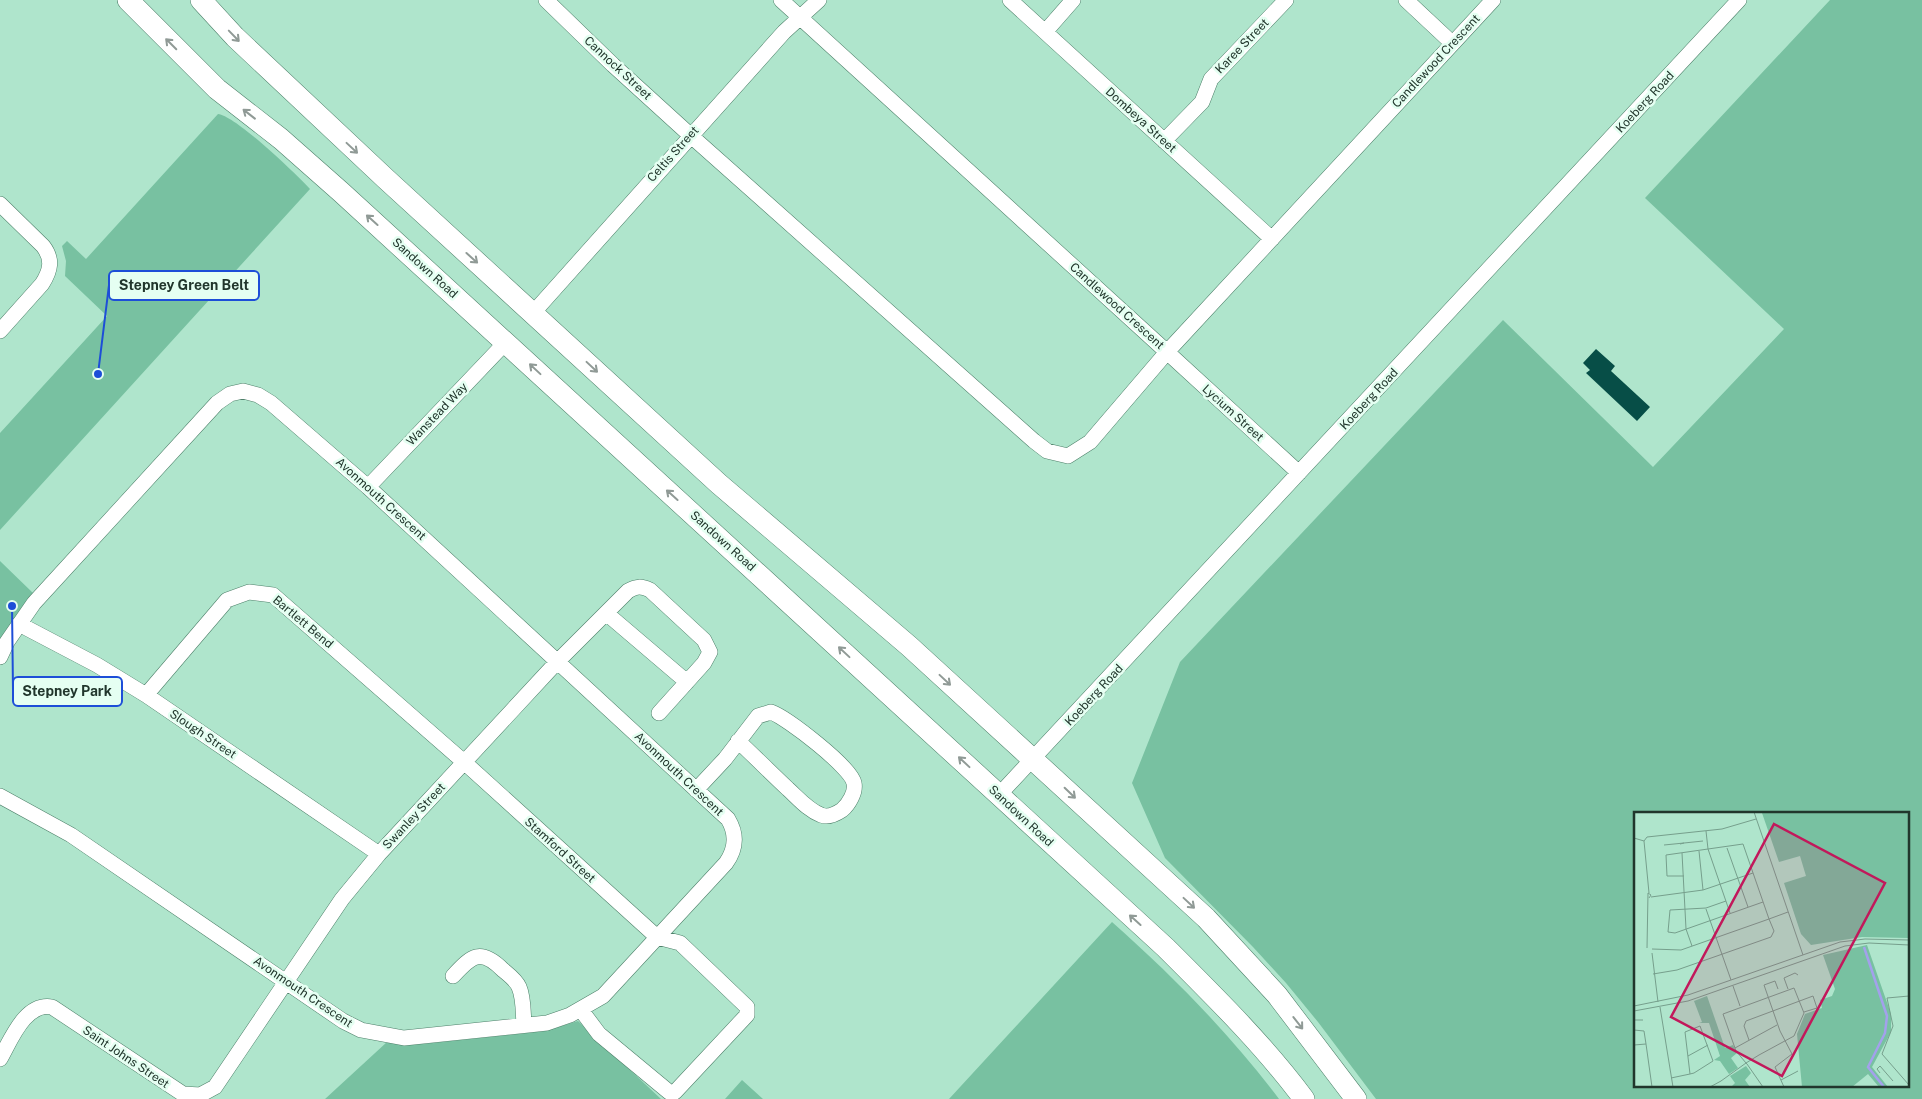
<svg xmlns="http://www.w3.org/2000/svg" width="1922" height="1099" viewBox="0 0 1922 1099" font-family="'Public Sans',sans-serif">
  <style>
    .green { fill: #78c1a1; fill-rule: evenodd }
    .building { fill: #074e47 }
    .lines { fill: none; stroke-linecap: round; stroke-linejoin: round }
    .minor-casing { stroke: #4e806a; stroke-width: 16 }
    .secondary-casing { stroke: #4e806a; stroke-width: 22 }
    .minor { stroke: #fff; stroke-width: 15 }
    .secondary { stroke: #fff; stroke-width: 21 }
    .oneway { stroke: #909a96 }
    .labels { text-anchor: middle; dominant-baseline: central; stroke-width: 5; stroke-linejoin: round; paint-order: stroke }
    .street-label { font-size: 12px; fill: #21362c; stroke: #e5fff2 }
    .inset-river { fill: none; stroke: #a3a1ec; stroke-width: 2.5 }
    .inset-road { fill: none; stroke: #769f8c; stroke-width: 1 }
    .view { fill: #c2185b; fill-opacity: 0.15; stroke: #c2185b; stroke-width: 2.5 }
    .inset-edge { fill: none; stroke: #21362c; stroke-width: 2.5 }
    .leader { fill: none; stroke: #1d4ed8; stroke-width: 2 }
    .callout-dot { fill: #1d4ed8; stroke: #e5fff2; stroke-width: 2 }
    .callout { fill: #e5fff2; stroke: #1d4ed8; stroke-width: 2 }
    .callout-label { font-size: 14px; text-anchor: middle; font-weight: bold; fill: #21362c }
  </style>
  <rect width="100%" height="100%" fill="#afe5cc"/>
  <path class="green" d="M1830 0H1922V1099H1376L1318 1022 1286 983 1253 947 1165 858 1132 783 1180 662 1503 320 1653 467 1784 329 1645 198ZM1636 813H1908V1085H1636Z
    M218 114C236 116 296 174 310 189L0 530V433L107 316 65 276 66 261 62 246 67 241 86 259Z
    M0 561 34 594 0 644Z
    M1112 922C1173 976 1230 1034 1279 1099H949Z
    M578 1021 661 1099H325L387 1042 422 1044 545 1031Z
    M742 1080 763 1099H725Z"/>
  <path class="building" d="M1596 349 1615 366 1611 371 1650 407 1637 421 1586 373 1590 370 1583 363Z"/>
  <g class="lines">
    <defs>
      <path id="minor" d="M546 0 613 65 690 135 1034 441 1047 451 1068 456 1090 442 1167 352 1299 473
        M781 0 1167 352 1493 0
        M1010 0 1272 239
        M1406 0 1452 43
        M1045 32 1073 0
        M1164 141 1202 102 1211 79 1286 0
        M0 204 43 246C53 259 51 270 42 284L0 331
        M533 313 784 32 819 0
        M368 487 506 342
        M606 613 687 682
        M19 624 97 665 146 695 379 854
        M0 657 7 642 34 603 217 403 230 394 243 391 258 395 271 403 368 487 728 819C737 834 736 849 726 863L603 996 570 1015 547 1023 404 1038 361 1030 343 1021 71 835 0 796
        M146 695 227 600 249 592 273 595 464 762 657 937 680 943 747 1007V1015L675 1092H669L599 1034 581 1010
        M696 790 725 759 758 716 771 712C787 718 851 767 854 783 856 792 849 804 842 810 836 814 828 818 821 815 808 810 798 798 788 789 771 773 755 757 738 741
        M998 796 1739 0
        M453 976C472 955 481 948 503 970 509 975 516 980 519 987 524 998 523 1014 524 1025
        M0 1059C11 1040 25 1002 52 1007L183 1094 200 1095 215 1087 342 899 379 854 557 662 628 591C637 586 641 586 650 590L704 640 710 652 704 663 659 713"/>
      <path id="secondary" d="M128 0 217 89 281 139 341 192 1166 948C1214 996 1263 1044 1304 1099
        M201 0 235 37 386 179 719 484 909 646 1206 918 1277 995 1356 1099"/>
    </defs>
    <use href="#minor" class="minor-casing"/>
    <use href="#secondary" class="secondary-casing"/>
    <use href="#minor" class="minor"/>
    <use href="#secondary" class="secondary"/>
  </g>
  <defs><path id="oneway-shaft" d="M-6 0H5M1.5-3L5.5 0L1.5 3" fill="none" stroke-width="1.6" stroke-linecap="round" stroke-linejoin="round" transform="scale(1.25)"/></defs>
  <g class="oneway">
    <use href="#oneway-shaft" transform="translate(234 36) rotate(46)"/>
    <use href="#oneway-shaft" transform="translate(171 44) rotate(-135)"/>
    <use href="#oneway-shaft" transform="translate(249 114) rotate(-142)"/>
    <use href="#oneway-shaft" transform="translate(352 148) rotate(43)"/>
    <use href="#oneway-shaft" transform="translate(372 220) rotate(-138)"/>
    <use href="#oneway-shaft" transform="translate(472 258) rotate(42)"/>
    <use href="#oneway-shaft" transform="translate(592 367) rotate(43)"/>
    <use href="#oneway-shaft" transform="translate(535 369) rotate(-137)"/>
    <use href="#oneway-shaft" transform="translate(672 495) rotate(-138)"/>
    <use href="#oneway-shaft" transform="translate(844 652) rotate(-137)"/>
    <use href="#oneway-shaft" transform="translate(945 680) rotate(43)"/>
    <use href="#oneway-shaft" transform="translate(964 762) rotate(-137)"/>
    <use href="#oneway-shaft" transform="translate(1070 793) rotate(44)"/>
    <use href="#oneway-shaft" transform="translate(1189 903) rotate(43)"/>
    <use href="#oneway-shaft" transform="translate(1135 920) rotate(-138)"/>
    <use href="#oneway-shaft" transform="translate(1298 1023) rotate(52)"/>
  </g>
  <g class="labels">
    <g class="street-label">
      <text transform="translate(1242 46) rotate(-46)">Karee Street</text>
      <text transform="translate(1436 61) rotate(-47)">Candlewood Crescent</text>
      <text transform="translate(618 68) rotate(43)">Cannock Street</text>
      <text transform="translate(1645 102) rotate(-47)">Koeberg Road</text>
      <text transform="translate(1141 120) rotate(42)">Dombeya Street</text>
      <text transform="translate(673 154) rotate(-48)">Celtis Street</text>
      <text transform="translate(425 268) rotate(42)">Sandown Road</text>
      <text transform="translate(1117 306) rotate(42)">Candlewood Crescent</text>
      <text transform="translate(1369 399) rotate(-47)">Koeberg Road</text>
      <text transform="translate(1233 413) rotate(42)">Lycium Street</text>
      <text transform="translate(437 414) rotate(-46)">Wanstead Way</text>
      <text transform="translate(381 499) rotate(42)">Avonmouth Crescent</text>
      <text transform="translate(723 541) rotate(42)">Sandown Road</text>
      <text transform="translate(303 622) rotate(40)">Bartlett Bend</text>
      <text transform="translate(1094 695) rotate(-47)">Koeberg Road</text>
      <text transform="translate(203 734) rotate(34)">Slough Street</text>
      <text transform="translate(679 774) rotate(43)">Avonmouth Crescent</text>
      <text transform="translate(414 816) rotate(-47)">Swanley Street</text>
      <text transform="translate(1021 816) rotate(43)">Sandown Road</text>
      <text transform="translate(560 850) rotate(42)">Stamford Street</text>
      <text transform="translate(303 992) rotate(34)">Avonmouth Crescent</text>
      <text transform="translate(126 1057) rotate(34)">Saint Johns Street</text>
    </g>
  </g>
  <g transform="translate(1634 812)">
    <rect width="275" height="275" fill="#afe5cc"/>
    <path d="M275 0V126L228 125 177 133 167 122 150 71 172 64 166 44 145 50 128 1ZM233 133 257 202V220L238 255 254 275H245L234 262 218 275H168L163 222 171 202 188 196 186 188 198 184 201 177 189 143ZM73 184 91 236 99 233 103 241 97 246 104 256 95 262 86 249 80 248 86 244 75 211H65L68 210 60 189ZM112 254 117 261 111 268 116 275H97L101 271 96 264Z" fill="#78c1a1"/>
    <path class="inset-river" d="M230 135 253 204 251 221 234 255 250 275"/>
    <path class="inset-road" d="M120 0 169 143M72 19 74 37 96 101M0 26 10 29 13 25 88 17 122 7M10 29 15 81M50 31 69 29M30 33 50 31 46 32M93 36 114 95M65 39 69 78M48 41 52 117 58 134M17 85 69 78 119 61M92 89 72 96 36 98 34 120 41 121 129 90M72 97 97 168M13 136 14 81 17 83 15 86M18 137 47 138 135 107 109 32 32 43 33 64H50M18 141 24 190M19 162 43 158 137 125 140 119 135 107 154 100M99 174 106 194M144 177 141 169 130 173 146 219 158 242 141 255 150 275M154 177 150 166 161 161 164 163M275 184 253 186 259 214 248 242 275 273M0 194 54 183 206 130 231 127 275 128M26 195 39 275M0 199 54 189 211 134 235 131 275 133M0 218 10 219 12 232M0 218V208H9M115 228 110 214 112 209 179 184 183 196 170 200M0 233 12 232 18 275M101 236 143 213M54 244 74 233M246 261 243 257 246 254 259 269M37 266 56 262 60 261 79 249 66 214 51 220 56 262M147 268 164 259M76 275 87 269 112 251 125 243 160 224 170 201 160 176 89 202 102 239 112 251 113 252 129 275"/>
    <path class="view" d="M140 12 251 71 148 264 37 205Z"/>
    <rect width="275" height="275" class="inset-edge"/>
  </g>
  <path class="leader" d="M98 374L109 285M12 606L13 691"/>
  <g class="callout-dot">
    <circle cx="98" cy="374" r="5"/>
    <circle cx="12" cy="606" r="5"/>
  </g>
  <g class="callout">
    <rect x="109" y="271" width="150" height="29" rx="5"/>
    <rect x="13" y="677" width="109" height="29" rx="5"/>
  </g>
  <g class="callout-label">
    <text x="184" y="290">Stepney Green Belt</text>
    <text x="67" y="696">Stepney Park</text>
  </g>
</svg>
